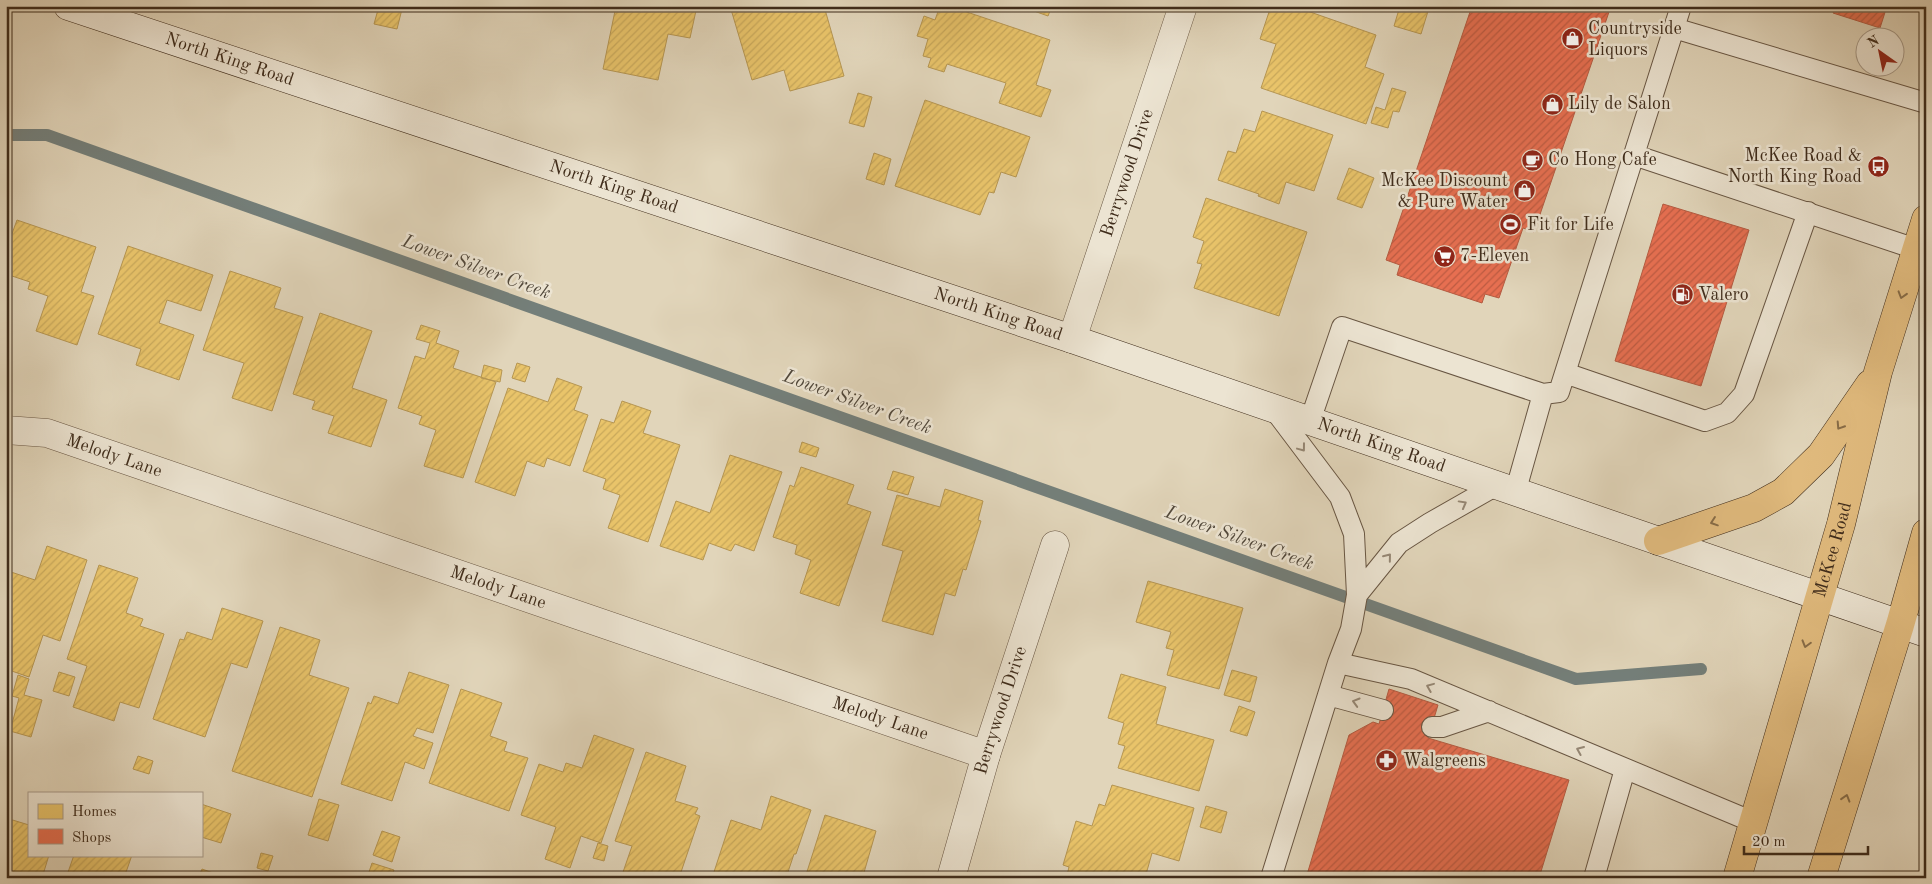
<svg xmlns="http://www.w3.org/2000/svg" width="1932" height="884" viewBox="0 0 1932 884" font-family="'Old Standard TT',serif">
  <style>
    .homes { fill: url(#homes-hatch); stroke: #b69652 }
    .shops { fill: url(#shops-hatch); stroke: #b55b41 }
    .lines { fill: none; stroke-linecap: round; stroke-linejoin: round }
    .stream { stroke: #747f7a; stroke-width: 12 }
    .service-casing { stroke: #685643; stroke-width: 22 }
    .minor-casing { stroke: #685643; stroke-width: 29 }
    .secondary-casing { stroke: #3f2c1b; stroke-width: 29 }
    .primary-casing { stroke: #3f2c1b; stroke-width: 29 }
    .service { stroke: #ece4d2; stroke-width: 20 }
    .minor { stroke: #ece4d2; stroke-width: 28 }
    .secondary { stroke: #ece4d2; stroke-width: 28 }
    .primary { stroke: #e0ba7d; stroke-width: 28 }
    .oneway { stroke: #876c47 }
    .oneway2 { stroke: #968876 }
    .labels { text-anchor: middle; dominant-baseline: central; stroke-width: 5; stroke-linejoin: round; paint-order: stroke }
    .poi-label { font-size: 18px; fill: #3f2c1b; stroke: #ece4d2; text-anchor: start }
    .street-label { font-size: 18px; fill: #3f2c1b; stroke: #ece4d2 }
    .water-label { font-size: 19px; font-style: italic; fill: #51483b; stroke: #ece4d2 }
  </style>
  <defs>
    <pattern id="homes-hatch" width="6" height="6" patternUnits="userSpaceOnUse" patternTransform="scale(1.25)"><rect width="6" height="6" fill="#e9c46a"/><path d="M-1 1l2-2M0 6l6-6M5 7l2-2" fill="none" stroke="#c9a95b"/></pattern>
    <pattern id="shops-hatch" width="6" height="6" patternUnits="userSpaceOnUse" patternTransform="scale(1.25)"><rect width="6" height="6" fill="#e76f51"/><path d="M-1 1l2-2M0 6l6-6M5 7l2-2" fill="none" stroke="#bd5b42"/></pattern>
  </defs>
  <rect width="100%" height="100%" fill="#e1d5ba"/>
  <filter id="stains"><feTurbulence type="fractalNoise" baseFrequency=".004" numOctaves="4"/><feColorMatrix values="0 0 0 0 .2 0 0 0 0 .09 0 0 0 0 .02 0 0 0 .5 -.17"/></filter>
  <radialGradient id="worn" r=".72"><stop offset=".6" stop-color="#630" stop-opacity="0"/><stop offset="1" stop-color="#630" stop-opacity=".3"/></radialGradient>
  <path class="homes" d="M379 6H390L402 9 397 29 374 24Z
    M616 6H697L690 38 668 34 658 80 603 69Z
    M730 6H824L844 76 790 91 784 70 752 80Z
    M940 6H949L1050 40 1036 85 1051 90 1041 117 999 103 1006 83 947 64 944 72 928 67 931 58 923 56 928 39 917 36 924 16 935 20Z
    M1020 6H1052L1048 16Z
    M1271 6H1293L1376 35 1365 67 1384 74 1366 124 1261 88 1276 44 1260 39Z
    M1400 6H1423L1429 8 1421 34 1394 26Z
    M1392 88 1406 92 1399 112 1393 111 1388 128 1371 123 1376 107 1385 110Z
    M858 93 872 97 864 127 849 123Z
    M925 100 1030 137 1016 177 1001 172 994 193 989 192 980 215 895 186Z
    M1262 111 1333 135 1314 191 1286 182 1279 204 1258 196 1259 194 1218 180 1228 151 1236 153 1244 129 1255 132Z
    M874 153 891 159 884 185 866 179Z
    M1349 168 1374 178 1362 208 1337 199Z
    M1206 198 1307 232 1279 316 1194 288 1202 264 1197 263 1204 241 1193 237Z
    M17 220 96 247 81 292 94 296 77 345 36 331 48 296 28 289 30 282 6 274V250Z
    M128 246 213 275 201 311 167 300 159 323 194 335 179 380 136 365 141 349 98 334Z
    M230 271 281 288 274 308 303 317 272 411 232 398 244 363 203 350Z
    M320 313 372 331 352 388 387 400 371 447 328 433 334 416 312 409 315 401 293 394Z
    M421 325 440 331 436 343 459 351 453 368 496 382 463 478 424 466 436 430 419 424 422 416 398 408 415 356 425 359 430 343 416 339Z
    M517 363 530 367 525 382 512 378Z
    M484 365 502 370 500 382 481 378Z
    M557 378 582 387 574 410 588 415 570 466 547 458 544 467 527 461 515 496 475 482 508 388 548 402Z
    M622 401 651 411 643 433 680 445 648 542 608 528 620 495 603 489 606 479 583 471 601 419 614 423Z
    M802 442 819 448 816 457 799 452Z
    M730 455 782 472 754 551 735 544 731 551 709 543 703 560 660 546 676 501 710 513Z
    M801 467 854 485 847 504 871 512 839 606 800 593 811 560 795 554 797 545 773 537 790 485 794 487Z
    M893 471 914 477 908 495 887 489Z
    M945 489 983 501 978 520 981 521 966 570 963 569 955 596 945 593 933 635 882 621 903 551 882 545 897 495 940 507Z
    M47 546 87 560 60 641 43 635 29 677 6 669V578L9 579 11 572 35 580Z
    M99 565 138 578 126 613 143 619 140 626 164 634 139 708 120 702 114 721 73 707 87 666 67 659Z
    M1148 581 1243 608 1219 689 1167 675 1174 650 1166 648 1171 632 1136 622Z
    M222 608 263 621 247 668 231 663 205 737 153 719 180 639 184 640 187 632 212 640Z
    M280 627 320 640 309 675 349 688 312 797 232 771Z
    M1232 670 1257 677 1250 702 1224 695Z
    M59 672 75 677 69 696 53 691Z
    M409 672 449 685 433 733 417 728 413 736 433 743 424 769 405 762 392 801 341 784 368 702 371 704 374 696 398 704Z
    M1121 674 1166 687 1156 724 1214 740 1199 791 1118 768 1125 746 1118 744 1124 723 1108 718Z
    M18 675 29 679 24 695 42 700 31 737 10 731 19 698 12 696Z
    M461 689 502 703 490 736 507 742 504 751 528 758 509 811 429 783Z
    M1239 706 1255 712 1247 736 1230 731Z
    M594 735 634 749 601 843 581 836 570 868 545 859 556 827 521 815 539 764 563 772 566 763 582 768Z
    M646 752 686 766 675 801 698 808 695 814 700 816 679 878H621L632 846 615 841Z
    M138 756 153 761 149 774 133 769Z
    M1112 785 1194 808 1179 861 1152 853 1145 878 1106 876V878H1077L1067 875 1069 867 1063 865 1076 821 1092 826 1099 804 1105 806Z
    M771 796 811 810 796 854H794L786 878H712L731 820 761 830Z
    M319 799 339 805 328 841 308 835Z
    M201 804 231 814 221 843 201 837Z
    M1206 806 1227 812 1221 833 1200 827Z
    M825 815 876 831 863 876 870 878H805Z
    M6 818 29 825V855H49L42 878H6Z
    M382 831 400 837 392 862 373 855Z
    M598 843 608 846 604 861 593 858Z
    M261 853 273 856 268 871 257 868Z
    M74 855H132L124 878H66Z
    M372 863 394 870 391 878H367Z
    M202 869 227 878H198Z"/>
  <path class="shops" d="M1472 6H1611L1534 232 1523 228 1499 298 1485 294 1482 303 1397 275 1400 265 1386 260Z
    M1836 6H1887L1880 28 1833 13Z
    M1663 204 1749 230 1701 386 1615 361Z
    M1389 689 1438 705 1428 738 1569 780 1539 878H1306L1349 735 1373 722 1379 724Z"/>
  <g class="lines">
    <path class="stream" d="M6 135H47L1576 679 1701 669"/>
    <defs>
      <path id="service" d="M1674 28 1926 103
        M1634 155 1916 249
        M1565 373 1705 421 1727 413 1744 394 1808 212
        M1310 421 1342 327 1543 394 1559 392 1681 6
        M1515 493 1543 394
        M1357 595 1399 543 1430 523 1495 486
        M1338 663 1411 679 1753 822
        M1328 695 1383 710
        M1432 727H1442L1489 711
        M1271 878 1338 663 1351 629 1357 595 1354 534 1340 497 1273 408
        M1594 878 1625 769"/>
      <g id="minor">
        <path id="s1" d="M1072 339 1183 6"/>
        <path id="s2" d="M6 430 47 433 986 755"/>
        <path id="s3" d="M951 878 986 755 1055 545"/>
      </g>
      <g id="secondary">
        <path id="s4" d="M68 6 1072 339 1926 633"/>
      </g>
      <g id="primary">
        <path d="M1658 541 1754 508 1783 492 1821 455 1870 384"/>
        <path id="s5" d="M1737 878 1841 524 1878 372 1926 219"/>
        <path d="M1821 878 1900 625 1926 533"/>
      </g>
    </defs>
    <use href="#service" class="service-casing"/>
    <use href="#minor" class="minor-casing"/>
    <use href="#secondary" class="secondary-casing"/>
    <use href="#primary" class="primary-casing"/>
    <use href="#service" class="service"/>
    <use href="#minor" class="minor"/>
    <use href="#secondary" class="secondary"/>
    <use href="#primary" class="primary"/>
  </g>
  <defs><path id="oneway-chevron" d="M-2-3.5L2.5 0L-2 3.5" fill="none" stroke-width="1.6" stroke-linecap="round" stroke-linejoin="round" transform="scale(1.25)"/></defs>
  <g class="oneway">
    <use href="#oneway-chevron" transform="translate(1902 295) rotate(107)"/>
    <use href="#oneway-chevron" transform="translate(1840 426) rotate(123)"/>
    <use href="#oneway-chevron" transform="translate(1714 522) rotate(161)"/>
    <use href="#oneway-chevron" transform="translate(1806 644) rotate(106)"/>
    <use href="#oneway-chevron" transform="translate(1846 798) rotate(-73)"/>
  </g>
  <g class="oneway2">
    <use href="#oneway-chevron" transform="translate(1302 448) rotate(53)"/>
    <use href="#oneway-chevron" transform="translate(1463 504) rotate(-29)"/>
    <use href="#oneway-chevron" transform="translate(1388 557) rotate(-51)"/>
    <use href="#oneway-chevron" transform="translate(1430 687) rotate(-158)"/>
    <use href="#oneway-chevron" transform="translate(1356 702) rotate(-164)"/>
    <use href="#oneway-chevron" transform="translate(1580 750) rotate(-157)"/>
  </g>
  <defs>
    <symbol id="shop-disc" viewBox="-11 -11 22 22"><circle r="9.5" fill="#8f2418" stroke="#ece4d2"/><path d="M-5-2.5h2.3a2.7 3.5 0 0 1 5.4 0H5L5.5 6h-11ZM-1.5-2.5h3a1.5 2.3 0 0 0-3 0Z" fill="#fff"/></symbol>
    <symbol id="cafe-disc" viewBox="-11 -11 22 22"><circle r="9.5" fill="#8f2418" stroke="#ece4d2"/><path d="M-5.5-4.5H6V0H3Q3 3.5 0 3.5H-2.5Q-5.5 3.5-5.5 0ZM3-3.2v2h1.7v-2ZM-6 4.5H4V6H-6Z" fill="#fff"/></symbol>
    <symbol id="bus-disc" viewBox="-11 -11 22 22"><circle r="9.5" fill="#8f2418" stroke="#ece4d2"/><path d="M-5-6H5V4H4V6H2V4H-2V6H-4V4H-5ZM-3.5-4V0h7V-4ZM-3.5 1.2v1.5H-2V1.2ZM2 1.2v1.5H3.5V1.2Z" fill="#fff"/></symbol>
    <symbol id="stadium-disc" viewBox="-11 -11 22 22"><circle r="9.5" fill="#8f2418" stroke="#ece4d2"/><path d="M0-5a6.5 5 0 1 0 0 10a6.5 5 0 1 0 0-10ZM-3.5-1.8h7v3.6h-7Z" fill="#fff"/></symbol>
    <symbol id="supermarket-disc" viewBox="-11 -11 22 22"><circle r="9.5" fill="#8f2418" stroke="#ece4d2"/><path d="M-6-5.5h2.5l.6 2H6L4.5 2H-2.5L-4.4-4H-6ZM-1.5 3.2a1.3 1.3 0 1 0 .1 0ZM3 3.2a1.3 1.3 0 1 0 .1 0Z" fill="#fff"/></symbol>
    <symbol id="fuel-disc" viewBox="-11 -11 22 22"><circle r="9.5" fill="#8f2418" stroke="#ece4d2"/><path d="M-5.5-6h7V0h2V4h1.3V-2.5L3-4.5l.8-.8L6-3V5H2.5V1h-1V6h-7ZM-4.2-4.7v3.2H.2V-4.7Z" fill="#fff"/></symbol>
    <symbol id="pharmacy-disc" viewBox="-11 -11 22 22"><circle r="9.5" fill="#8f2418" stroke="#ece4d2"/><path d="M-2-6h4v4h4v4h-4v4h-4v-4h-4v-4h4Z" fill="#fff"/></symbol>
  </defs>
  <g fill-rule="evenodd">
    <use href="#shop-disc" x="1560" y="26" width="25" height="25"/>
    <use href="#shop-disc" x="1540" y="92" width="25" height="25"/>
    <use href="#cafe-disc" x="1520" y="148" width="25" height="25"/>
    <use href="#bus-disc" x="1866" y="154" width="25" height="25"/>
    <use href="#shop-disc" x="1512" y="178" width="25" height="25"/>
    <use href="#stadium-disc" x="1498" y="212" width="25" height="25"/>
    <use href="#supermarket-disc" x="1432" y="244" width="25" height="25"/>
    <use href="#fuel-disc" x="1670" y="282" width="25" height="25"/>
    <use href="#pharmacy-disc" x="1374" y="748" width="25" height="25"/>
  </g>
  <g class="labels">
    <g class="poi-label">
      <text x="1588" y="29">Countryside<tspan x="1588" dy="21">Liquors</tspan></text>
      <text x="1568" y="104">Lily de Salon</text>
      <text x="1862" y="156" text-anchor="end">McKee Road &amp;<tspan x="1862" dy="21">North King Road</tspan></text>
      <text x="1548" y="160">Co Hong Cafe</text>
      <text x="1508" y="181" text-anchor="end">McKee Discount<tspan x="1508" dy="21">&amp; Pure Water</tspan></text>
      <text x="1527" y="225">Fit for Life</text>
      <text x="1460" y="256">7-Eleven</text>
      <text x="1698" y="295">Valero</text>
      <text x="1403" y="761">Walgreens</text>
    </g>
    <g class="street-label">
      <text stroke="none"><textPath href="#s4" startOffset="170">North King Road</textPath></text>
      <text stroke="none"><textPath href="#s1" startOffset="175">Berrywood Drive</textPath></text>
      <text stroke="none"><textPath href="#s4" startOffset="575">North King Road</textPath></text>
      <text stroke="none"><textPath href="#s4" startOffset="980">North King Road</textPath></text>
      <text stroke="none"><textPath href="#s4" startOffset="1385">North King Road</textPath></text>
      <text stroke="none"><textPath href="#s2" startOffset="112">Melody Lane</textPath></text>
      <text stroke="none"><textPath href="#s5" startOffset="342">McKee Road</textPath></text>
      <text stroke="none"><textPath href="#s2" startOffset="518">Melody Lane</textPath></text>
      <text stroke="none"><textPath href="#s3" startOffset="175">Berrywood Drive</textPath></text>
      <text stroke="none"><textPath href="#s2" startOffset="922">Melody Lane</textPath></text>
    </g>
    <g class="water-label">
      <text transform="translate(476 268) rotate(20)">Lower Silver Creek</text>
      <text transform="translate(857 403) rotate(20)">Lower Silver Creek</text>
      <text transform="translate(1239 539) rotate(20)">Lower Silver Creek</text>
    </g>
  </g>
  <rect width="1932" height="884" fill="none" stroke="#e1d5ba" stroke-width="25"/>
  <rect x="8" y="8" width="1917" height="869" fill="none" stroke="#3f2c1b" stroke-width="2.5"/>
  <rect x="12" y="12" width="1907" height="859" fill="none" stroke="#3f2c1b"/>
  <rect x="28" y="792" width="175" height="65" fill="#ece4d2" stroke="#a79a89"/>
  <rect x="38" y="804" width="25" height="15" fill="#e9c46a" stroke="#a79a89"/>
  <text x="72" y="816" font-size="15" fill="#3f2c1b">Homes</text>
  <rect x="38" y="829" width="25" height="15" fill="#e76f51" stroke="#a79a89"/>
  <text x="72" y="842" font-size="15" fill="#3f2c1b">Shops</text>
  <g transform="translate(1880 52) rotate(327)"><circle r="24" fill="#ece4d2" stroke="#a79a89"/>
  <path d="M0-4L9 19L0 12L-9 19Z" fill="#8f2418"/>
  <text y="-8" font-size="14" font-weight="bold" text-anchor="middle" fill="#3f2c1b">N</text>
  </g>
  <path d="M1744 846v8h124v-8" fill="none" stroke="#3f2c1b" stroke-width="2.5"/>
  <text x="1752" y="846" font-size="15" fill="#3f2c1b" stroke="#ece4d2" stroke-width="4" paint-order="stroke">20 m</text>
  <rect width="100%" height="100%" filter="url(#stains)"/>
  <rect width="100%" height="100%" fill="url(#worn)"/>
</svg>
